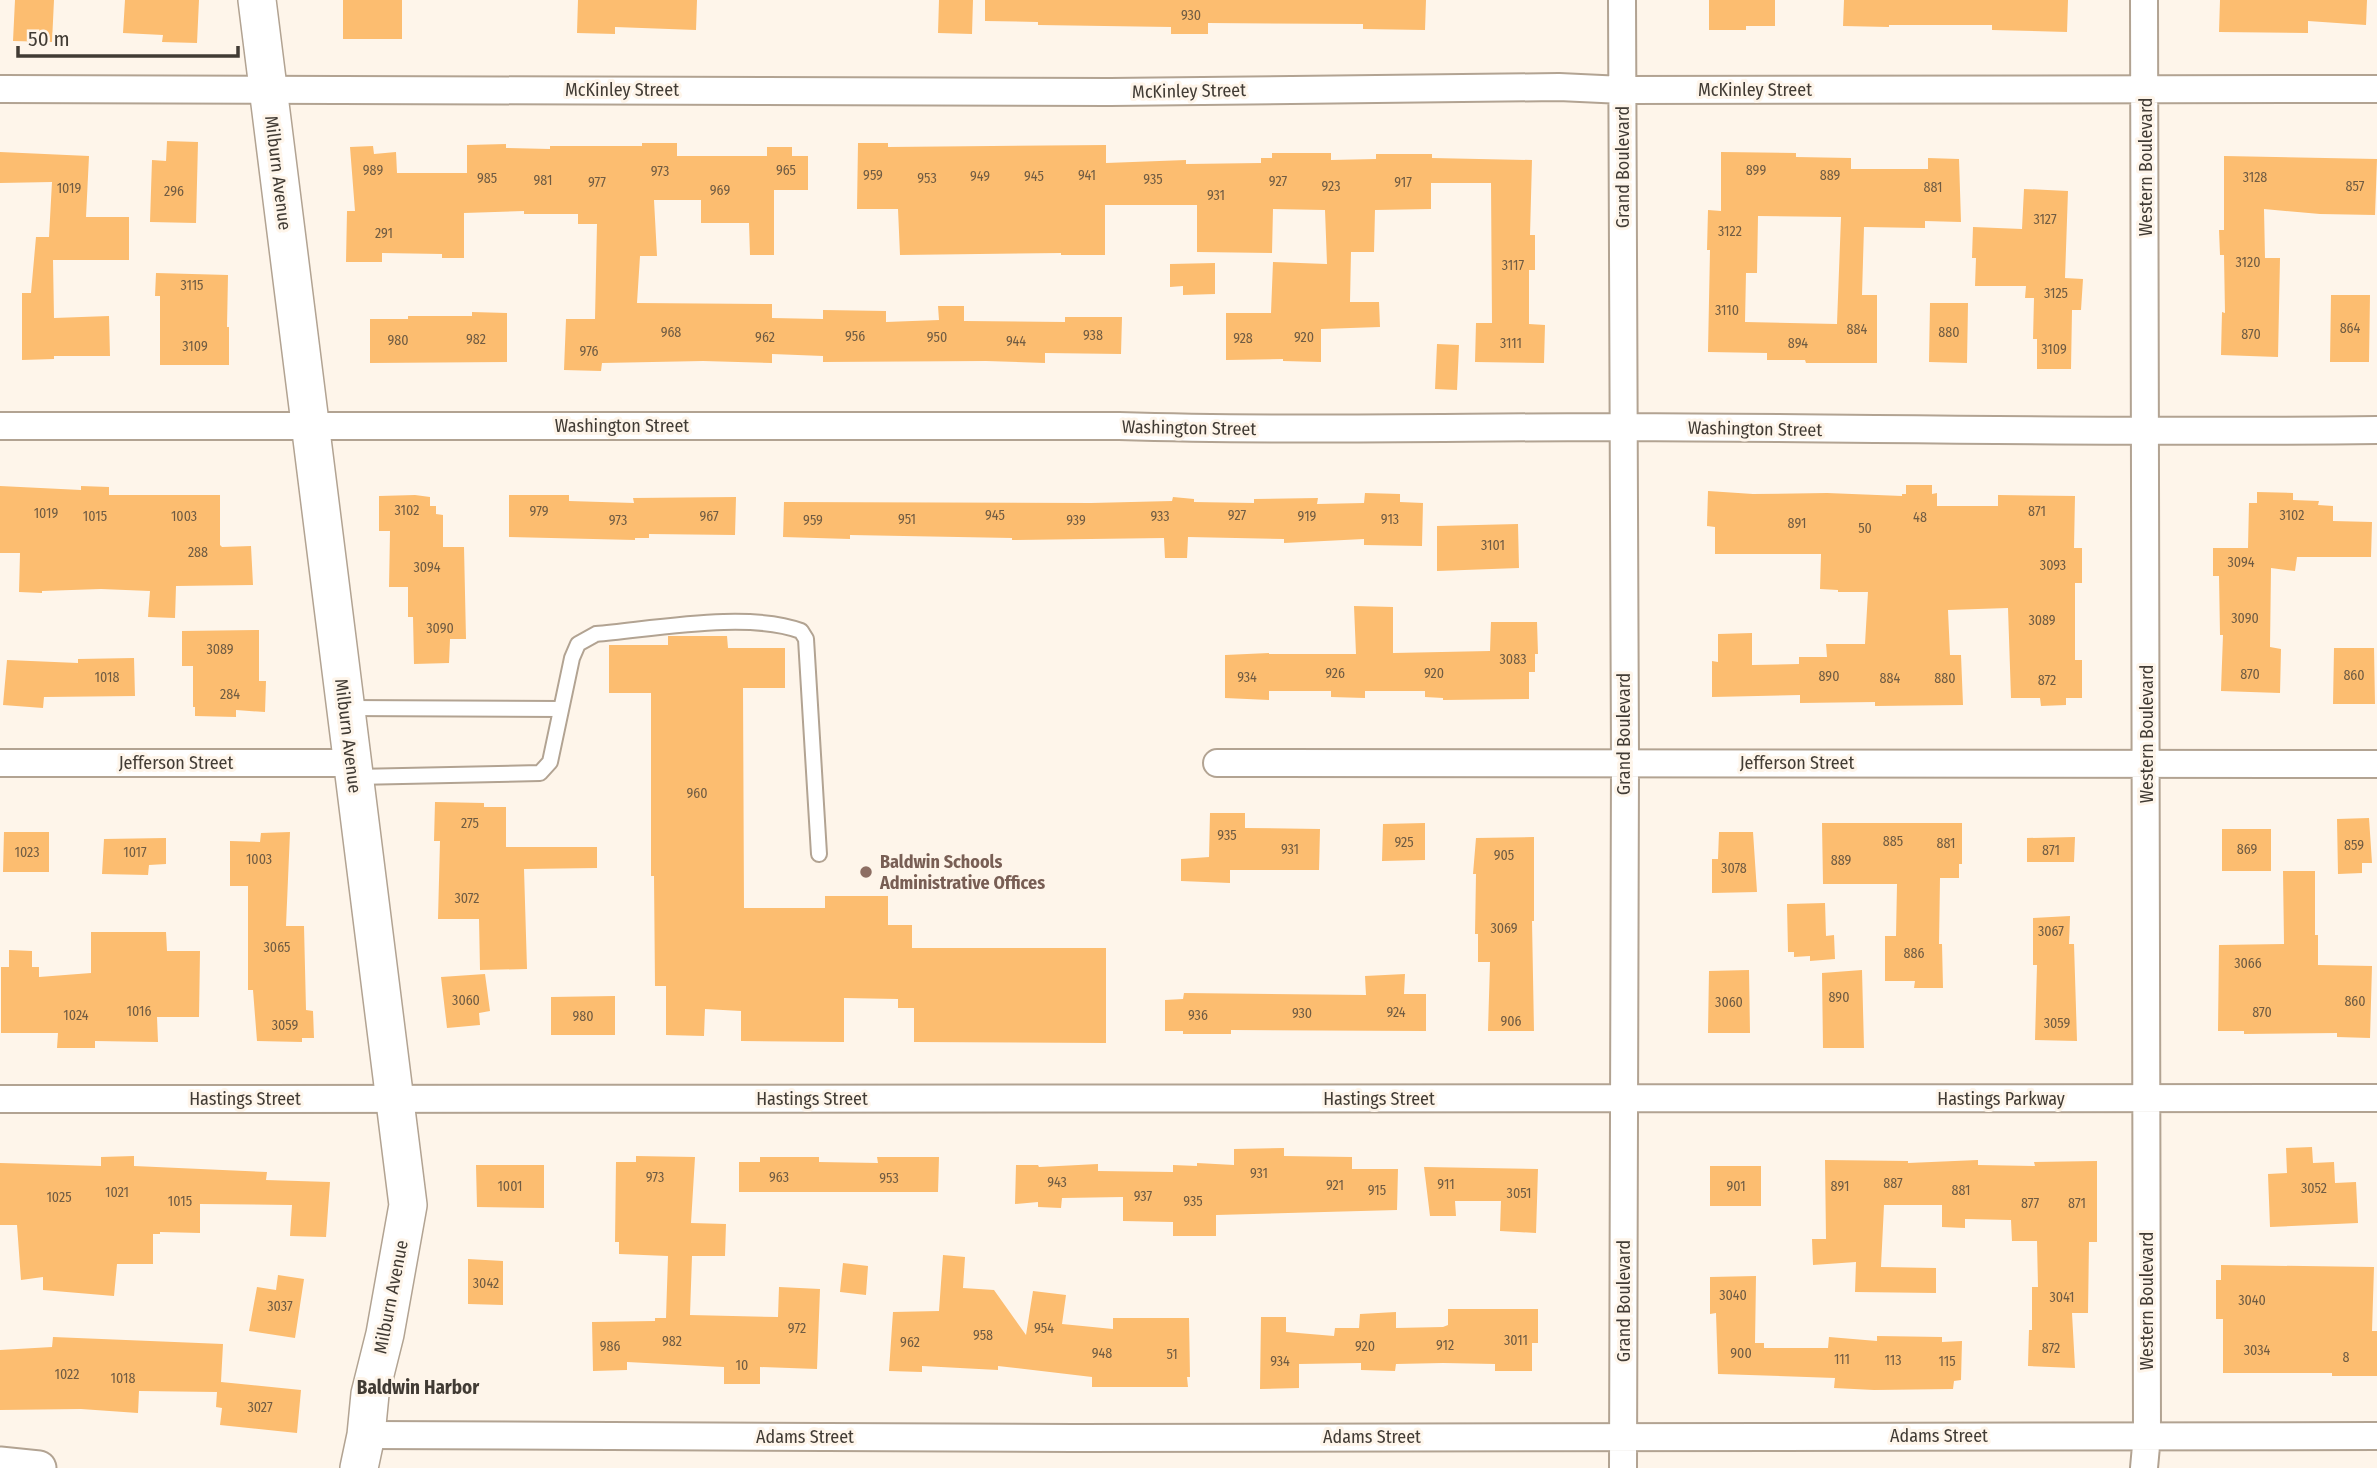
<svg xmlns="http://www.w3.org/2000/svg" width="2377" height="1468" viewBox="0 0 2377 1468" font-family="'Fira Sans Condensed',sans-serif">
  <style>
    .building { fill: #fcbd70; fill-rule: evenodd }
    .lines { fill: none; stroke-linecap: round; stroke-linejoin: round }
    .service-casing { stroke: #b2a392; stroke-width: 18 }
    .minor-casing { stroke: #b2a392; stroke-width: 30 }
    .tertiary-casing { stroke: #b2a392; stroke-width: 37 }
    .secondary-casing { stroke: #b2a392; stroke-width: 40 }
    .service { stroke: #fff; stroke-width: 14 }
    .minor { stroke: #fff; stroke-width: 26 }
    .tertiary { stroke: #fff; stroke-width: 33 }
    .secondary { stroke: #fff; stroke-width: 37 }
    .education-dot { fill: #8d6e63; stroke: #fef5ea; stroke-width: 2.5 }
    .labels { text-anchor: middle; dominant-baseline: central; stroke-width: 6; stroke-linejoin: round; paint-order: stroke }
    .number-label { font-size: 14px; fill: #705c43 }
    .street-label { font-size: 18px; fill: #413b34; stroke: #fef5ea }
    .education-label { font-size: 18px; font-weight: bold; fill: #785e54; stroke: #fef5ea; text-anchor: start }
    .neighbourhood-label { font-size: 19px; font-weight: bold; fill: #413b34; stroke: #fef5ea }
  </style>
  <rect width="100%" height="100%" fill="#fef5ea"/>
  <path class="building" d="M15 0H54L52 42 13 41Z
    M125 0H199L197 43 162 42 163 35 123 33Z
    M343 0H402V39H343Z
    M578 0H697L696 30 615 27V34L577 33Z
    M939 0H973L972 34 938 33Z
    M985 0H1426L1425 30 1363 29V24L1208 23V34H1171V27L1038 25V22L985 21Z
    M1709 0H1775V26H1746V30H1709Z
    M1844 0H2068L2067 32 1992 30V25H1889V27L1843 26Z
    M2220 0H2367L2366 25 2308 21V33L2219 32Z
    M167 141 198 142 196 223 150 222 152 160 166 161Z
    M642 143H677V156H767V147H792V156H808V190H774V255H750L749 223H701V200H654L657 256H640L637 303 772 304V318L823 319V310L886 311V322L939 320 938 306H964V321L1065 322V317H1122L1121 354 1045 353V363L986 361 823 362V356L772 354V363L703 361 602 363 601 371 564 370 566 319H595L597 224H578V214H524V211L464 213V258H442V254L382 253V262H346L347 211H355L350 147 373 146 374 154 396 152 397 173H467V145L506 144V148L550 149V146H642Z
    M858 143H888V147L1106 145V163L1186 160V164L1261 163V158H1272V153H1331V160L1376 159V154H1432V158L1532 160 1530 235H1535V270H1529V324L1545 325 1544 363 1475 362 1476 323H1492L1491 183H1431V209L1375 210 1374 252H1351L1350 302H1379L1380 327 1321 329V362L1283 361V359L1226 360V313H1271L1273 262 1327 264 1325 210 1273 209 1272 253 1197 252V205H1105V255H1061V253L900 255 898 209H857Z
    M0 152 89 156 86 217H129V260H53L54 318 109 316 110 356H54V359L22 360V293H31L36 237H49L52 182 0 183Z
    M1721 152 1796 153V157L1851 158V169H1928V158L1959 159 1961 222 1925 221V228L1864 227 1862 295H1877V363H1806L1805 360H1767V353L1708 352 1710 250H1707L1708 210 1721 211ZM1758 216 1841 217 1837 324 1745 322 1746 273H1757Z
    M2224 156 2377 159 2375 215 2320 214 2264 209 2265 258H2280L2278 357 2221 355 2222 312 2225 313 2224 255H2220L2219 230H2224Z
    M2024 189 2068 191 2065 278 2083 279 2081 310H2072L2071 369H2037V339H2033L2034 298H2025L2026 286H1975L1976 258H1972L1973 227 2022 229Z
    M1215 263V294L1183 295V286L1170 287V264Z
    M156 273 228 275 227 327H229V365H160V296H155Z
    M2331 295H2370L2369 362H2330Z
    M1930 303H1968L1967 363 1929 362Z
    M472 312 507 313V362L370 363V319H408V316H472Z
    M1437 344 1459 345 1457 390 1435 389Z
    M1906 485H1932V494L1937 493V506H1998V495L2075 496 2074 548H2082V583H2075V660H2082V698H2066V705L2041 706 2040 698H2011L2008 608 1948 610 1950 655H1961L1963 705 1875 706V702L1800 703V695L1712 697V661L1718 662V634L1752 633V665L1799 664V657H1827L1826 644H1865L1868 592H1838V590L1820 589 1821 554H1715V527L1707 526 1708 491 1753 494 1827 493 1902 496V494H1906Z
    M0 486 81 490V486L109 487V495H220V545L222 547 251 546 253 585 176 586 175 618 148 617 150 591 101 589 42 591V593L19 592 20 553H0Z
    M2257 492 2293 493V500L2319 501 2318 505 2333 506V521L2372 522 2371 557H2297L2295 571 2271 568 2270 647 2281 649 2280 693 2221 691 2223 635H2220L2219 576H2213V548H2248L2249 503H2257Z
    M1365 493 1400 494V502L1423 503 1422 546 1364 545V539L1284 543V539L1188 537 1187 558H1165L1164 538 1012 540V538L850 535V539L783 537 784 502 1091 503 1172 501 1173 497 1194 499V502L1254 503V499L1318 498 1317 504 1364 503Z
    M415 495 430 497V506H436V514L443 515V547H464L466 639H450L449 663 414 664 413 617H408V587H389L390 531H379V496Z
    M509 495H569V501L634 503 633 498 736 497 735 535 649 534V538H635V540L509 537Z
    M1518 524 1519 568 1437 571V526Z
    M1354 606 1393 607V653L1490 651 1491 622H1537L1538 654H1535V672H1529V699L1443 700V698L1425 697V691H1365V698L1331 697V691H1269V700L1225 698V655L1269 653V654H1356Z
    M259 630V681H266L265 712 236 710V717L195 716V707H193V666H182V631Z
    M668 636H727L728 648H785V688H743L744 908H825V896H888V925H912V948H1106V1043L914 1042V1008H898V999L844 998V1042L741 1041V1011L705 1009 704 1036 666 1035V986H655L654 876H651V693H609V645H668Z
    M2334 648H2374L2375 704H2333Z
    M134 658 135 696 44 697 43 708 3 705 7 660 78 663V659Z
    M435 802 484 803V807H506V847H597V868L524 869 527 969 480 970 479 919H438L440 841H434Z
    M1210 813H1245V828L1320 829 1319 870H1230V883L1181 881V859L1209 857Z
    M2369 818 2372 863H2362V873L2338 874 2337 819Z
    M1425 823V860L1382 861 1383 824Z
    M1822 823H1962V864H1959V878H1940L1939 944H1942L1943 988H1914L1915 981H1885V936H1896L1897 884H1823Z
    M2222 829H2271V871H2222Z
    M4 832H49V872H3Z
    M290 832 286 926H304L306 1010 313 1011 314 1038H302V1042L257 1041 253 990H248V886H230V841L260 842 261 833Z
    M1719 832H1753L1757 892 1712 893V859H1718Z
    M1534 837V921H1532L1534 1031H1488L1490 962H1478V934H1475L1476 874H1473L1476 838Z
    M2075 837 2074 862H2027V838Z
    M166 838V864L149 865 148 875 102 874 104 839Z
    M2283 871H2315V935H2318V965L2372 966 2370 1038 2337 1037V1033L2244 1034V1031H2218L2219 945 2284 944Z
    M1825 903 1826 936 1834 935 1835 959 1810 961V956L1794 957V952H1788L1787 904Z
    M2070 916 2069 944H2074L2077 1041 2035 1040 2037 965H2033V918Z
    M91 932H166L167 951H200L199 1017H157L158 1042 95 1041V1048H57L58 1033H1V967H9V950L32 951V967H39V977L91 973Z
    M1749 970 1750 1033H1708L1709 971Z
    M1862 970 1864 1048H1823L1822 973Z
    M485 974 490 1011 479 1013 480 1025 447 1028 441 977Z
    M1405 974 1404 994H1426V1031L1231 1030V1034H1183V1031H1165V1000L1183 999 1184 993 1366 995 1365 976Z
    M615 996V1035H551V997Z
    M2312 1147 2313 1163 2334 1162 2335 1183 2356 1182 2358 1223 2270 1227 2268 1174 2287 1173 2286 1148Z
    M1284 1148V1156L1352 1157V1169H1398L1397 1210 1216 1215V1236H1173V1222L1123 1221V1197L1062 1198 1061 1208 1038 1207V1202L1015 1204 1016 1165H1038L1039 1167 1098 1164V1171L1173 1172V1165L1197 1166V1163L1234 1165V1149Z
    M134 1156V1166L267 1172 266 1180 330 1182 326 1237 290 1236 292 1205 200 1204V1233L160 1232V1234H153V1264H117L114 1296 43 1290V1277L21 1280 17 1225H0V1163L101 1166V1157Z
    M636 1156 695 1157 691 1223 726 1224 725 1256H692L690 1315 778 1317 779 1287 820 1289 817 1369 760 1367V1384H724V1367L627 1362V1370L593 1371 592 1322 655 1321V1318H666L668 1256 619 1254V1242H615L616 1162H636Z
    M760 1157H819V1162L878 1163 877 1157H939L938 1192H739V1162H760Z
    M1825 1160 1908 1161V1163L1978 1160V1165L2035 1166 2034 1162 2097 1161V1242H2089L2088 1313H2072L2075 1368 2028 1366 2029 1330H2032V1287H2038L2037 1241H2012L2011 1220 1965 1219V1228L1942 1227V1205H1884L1881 1267 1936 1268V1293L1855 1292 1856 1262 1813 1265 1812 1239H1826Z
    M476 1165H544V1208L477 1207Z
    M1710 1166H1761V1206H1710Z
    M1424 1167 1538 1169 1536 1233 1500 1231 1501 1201H1455L1456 1216H1430Z
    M943 1255 965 1257 963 1288 994 1290 1026 1335 1033 1291 1066 1295 1062 1324 1113 1329V1318H1189L1190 1377H1187L1188 1387H1092V1377L998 1366V1370L922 1366V1372L889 1371 893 1312 939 1311Z
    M468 1259 503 1261V1305L468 1304Z
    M843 1263 868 1266 866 1295 840 1292Z
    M2221 1265 2374 1267 2372 1331H2377V1376H2332V1373H2223V1319H2216V1280H2221Z
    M278 1275 304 1279 295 1338 249 1331 257 1287 276 1290Z
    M1756 1276 1755 1343H1764V1348H1828L1829 1337 1877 1341V1336L1942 1337V1342L1962 1341 1961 1380 1954 1381 1953 1389 1874 1390 1834 1388 1835 1378 1718 1374 1716 1313 1710 1314V1277Z
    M1448 1309H1538V1343H1532V1371H1495V1364L1443 1363 1396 1364 1395 1371 1361 1370V1363L1299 1364V1388L1260 1389 1261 1317H1286V1332L1334 1336 1335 1328H1359L1360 1314 1396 1312V1328L1443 1327 1448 1325Z
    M53 1337 223 1344 221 1382 301 1390 297 1433 220 1425 222 1408 216 1407 217 1392 139 1391 138 1413 81 1409 0 1410V1350L52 1347Z"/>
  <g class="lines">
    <defs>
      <path id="service" d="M345 708 561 709
        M355 777 540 773 550 762 572 658 578 644 596 634C654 629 748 611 801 631L806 639 819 854"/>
      <path id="minor" d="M1622 0 1625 763 1623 1468
        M0 89 1110 92 1559 87 1623 90 2377 89
        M0 426H1119C1287 431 1456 427 1624 427 1875 428 2126 433 2377 430
        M0 763H352
        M1217 763 2377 764
        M0 1099 2377 1098
        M366 1435 1074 1438 2377 1436
        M2144 1468 2147 1435 2144 0"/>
      <path id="tertiary" d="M0 1464 39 1468"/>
      <path id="secondary" d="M257 0 408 1205 385 1334 370 1394 366 1435 359 1468"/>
    </defs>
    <use href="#service" class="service-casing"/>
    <use href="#minor" class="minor-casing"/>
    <use href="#tertiary" class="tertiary-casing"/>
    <use href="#secondary" class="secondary-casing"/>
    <use href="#service" class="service"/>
    <use href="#minor" class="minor"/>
    <use href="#tertiary" class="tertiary"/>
    <use href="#secondary" class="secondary"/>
  </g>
  <circle class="education-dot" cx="866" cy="872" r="7"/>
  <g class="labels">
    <g class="number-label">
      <text x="1191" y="15">930</text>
      <text x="373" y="170">989</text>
      <text x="786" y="170">965</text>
      <text x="1756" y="170">899</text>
      <text x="660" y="171">973</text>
      <text x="873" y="175">959</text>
      <text x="1087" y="175">941</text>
      <text x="1830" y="175">889</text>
      <text x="980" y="176">949</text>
      <text x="1034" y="176">945</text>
      <text x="2255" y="177">3128</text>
      <text x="487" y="178">985</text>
      <text x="927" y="178">953</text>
      <text x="1153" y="179">935</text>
      <text x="543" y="180">981</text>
      <text x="1278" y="181">927</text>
      <text x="597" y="182">977</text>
      <text x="1403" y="182">917</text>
      <text x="1331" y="186">923</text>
      <text x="2355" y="186">857</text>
      <text x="1933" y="187">881</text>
      <text x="69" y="188">1019</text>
      <text x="720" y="190">969</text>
      <text x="174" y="191">296</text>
      <text x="1216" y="195">931</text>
      <text x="2045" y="219">3127</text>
      <text x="1730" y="231">3122</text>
      <text x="384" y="233">291</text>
      <text x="2248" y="262">3120</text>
      <text x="1513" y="265">3117</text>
      <text x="192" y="285">3115</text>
      <text x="2056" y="293">3125</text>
      <text x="1727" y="310">3110</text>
      <text x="2350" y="328">864</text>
      <text x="1857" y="329">884</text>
      <text x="671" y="332">968</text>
      <text x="1949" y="332">880</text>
      <text x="2251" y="334">870</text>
      <text x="1093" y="335">938</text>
      <text x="855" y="336">956</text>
      <text x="765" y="337">962</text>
      <text x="937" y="337">950</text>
      <text x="1304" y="337">920</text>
      <text x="1243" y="338">928</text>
      <text x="476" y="339">982</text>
      <text x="398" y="340">980</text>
      <text x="1016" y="341">944</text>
      <text x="1511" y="343">3111</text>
      <text x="1798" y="343">894</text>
      <text x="195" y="346">3109</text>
      <text x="2054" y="349">3109</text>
      <text x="589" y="351">976</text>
      <text x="407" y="510">3102</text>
      <text x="539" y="511">979</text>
      <text x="2037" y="511">871</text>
      <text x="46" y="513">1019</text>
      <text x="995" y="515">945</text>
      <text x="1237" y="515">927</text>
      <text x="2292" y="515">3102</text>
      <text x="95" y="516">1015</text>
      <text x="184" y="516">1003</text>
      <text x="709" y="516">967</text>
      <text x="1160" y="516">933</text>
      <text x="1307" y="516">919</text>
      <text x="1920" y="517">48</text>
      <text x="907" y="519">951</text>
      <text x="1390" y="519">913</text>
      <text x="618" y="520">973</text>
      <text x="813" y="520">959</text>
      <text x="1076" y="520">939</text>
      <text x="1797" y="523">891</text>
      <text x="1865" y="528">50</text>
      <text x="1493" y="545">3101</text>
      <text x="198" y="552">288</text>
      <text x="2241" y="562">3094</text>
      <text x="2053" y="565">3093</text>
      <text x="427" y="567">3094</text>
      <text x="2245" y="618">3090</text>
      <text x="2042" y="620">3089</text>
      <text x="440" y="628">3090</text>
      <text x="220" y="649">3089</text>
      <text x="1513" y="659">3083</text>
      <text x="1335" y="673">926</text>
      <text x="1434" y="673">920</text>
      <text x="2250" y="674">870</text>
      <text x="2354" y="675">860</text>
      <text x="1829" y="676">890</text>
      <text x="107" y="677">1018</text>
      <text x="1247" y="677">934</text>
      <text x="1890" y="678">884</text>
      <text x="1945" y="678">880</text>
      <text x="2047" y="680">872</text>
      <text x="230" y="694">284</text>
      <text x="697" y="793">960</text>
      <text x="470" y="823">275</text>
      <text x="1227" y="835">935</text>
      <text x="1893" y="841">885</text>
      <text x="1404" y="842">925</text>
      <text x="1946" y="843">881</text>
      <text x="2354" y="845">859</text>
      <text x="1290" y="849">931</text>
      <text x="2247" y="849">869</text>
      <text x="2051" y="850">871</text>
      <text x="27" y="852">1023</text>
      <text x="135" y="852">1017</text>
      <text x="1504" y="855">905</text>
      <text x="259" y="859">1003</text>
      <text x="1841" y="860">889</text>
      <text x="1734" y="868">3078</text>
      <text x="467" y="898">3072</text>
      <text x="1504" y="928">3069</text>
      <text x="2051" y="931">3067</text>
      <text x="277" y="947">3065</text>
      <text x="1914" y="953">886</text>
      <text x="2248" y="963">3066</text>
      <text x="1839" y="997">890</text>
      <text x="466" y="1000">3060</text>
      <text x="2355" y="1001">860</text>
      <text x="1729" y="1002">3060</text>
      <text x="139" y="1011">1016</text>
      <text x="1396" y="1012">924</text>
      <text x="2262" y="1012">870</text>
      <text x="1302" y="1013">930</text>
      <text x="76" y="1015">1024</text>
      <text x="1198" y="1015">936</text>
      <text x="583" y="1016">980</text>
      <text x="1511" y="1021">906</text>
      <text x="2057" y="1023">3059</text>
      <text x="285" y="1025">3059</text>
      <text x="1259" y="1173">931</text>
      <text x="655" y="1177">973</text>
      <text x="779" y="1177">963</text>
      <text x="889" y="1178">953</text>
      <text x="1057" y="1182">943</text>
      <text x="1893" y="1183">887</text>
      <text x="1446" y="1184">911</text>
      <text x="1335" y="1185">921</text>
      <text x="510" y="1186">1001</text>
      <text x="1736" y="1186">901</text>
      <text x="1840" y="1186">891</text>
      <text x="2314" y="1188">3052</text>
      <text x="1377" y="1190">915</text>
      <text x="1961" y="1190">881</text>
      <text x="117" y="1192">1021</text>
      <text x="1519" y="1193">3051</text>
      <text x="1143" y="1196">937</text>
      <text x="59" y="1197">1025</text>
      <text x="180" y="1201">1015</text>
      <text x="1193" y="1201">935</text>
      <text x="2030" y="1203">877</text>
      <text x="2077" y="1203">871</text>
      <text x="486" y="1283">3042</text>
      <text x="1733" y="1295">3040</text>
      <text x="2062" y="1297">3041</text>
      <text x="2252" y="1300">3040</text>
      <text x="280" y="1306">3037</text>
      <text x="797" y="1328">972</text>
      <text x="1044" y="1328">954</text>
      <text x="983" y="1335">958</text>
      <text x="1516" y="1340">3011</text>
      <text x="672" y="1341">982</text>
      <text x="910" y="1342">962</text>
      <text x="1445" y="1345">912</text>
      <text x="610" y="1346">986</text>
      <text x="1365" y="1346">920</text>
      <text x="2051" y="1348">872</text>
      <text x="2257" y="1350">3034</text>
      <text x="1102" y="1353">948</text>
      <text x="1741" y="1353">900</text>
      <text x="1172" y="1354">51</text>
      <text x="2346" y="1357">8</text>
      <text x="1842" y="1359">111</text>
      <text x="1893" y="1360">113</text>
      <text x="1280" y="1361">934</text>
      <text x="1947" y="1361">115</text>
      <text x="742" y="1365">10</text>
      <text x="67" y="1374">1022</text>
      <text x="123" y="1378">1018</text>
      <text x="260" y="1407">3027</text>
    </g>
    <g class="street-label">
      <text x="622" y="90">McKinley Street</text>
      <text x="1755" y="90">McKinley Street</text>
      <text transform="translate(1189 91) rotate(-1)">McKinley Street</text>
      <text transform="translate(1623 167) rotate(-90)">Grand Boulevard</text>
      <text transform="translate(2146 167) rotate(-90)">Western Boulevard</text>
      <text transform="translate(278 173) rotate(83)">Milburn Avenue</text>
      <text x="622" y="426">Washington Street</text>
      <text transform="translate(1189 428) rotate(1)">Washington Street</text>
      <text transform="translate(1755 429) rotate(1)">Washington Street</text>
      <text transform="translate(1624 734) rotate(-90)">Grand Boulevard</text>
      <text transform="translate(2147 734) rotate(-90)">Western Boulevard</text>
      <text transform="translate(348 736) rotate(83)">Milburn Avenue</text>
      <text x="176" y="763">Jefferson Street</text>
      <text x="1797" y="763">Jefferson Street</text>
      <text x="245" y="1099">Hastings Street</text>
      <text x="812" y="1099">Hastings Street</text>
      <text x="1379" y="1099">Hastings Street</text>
      <text x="2001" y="1099">Hastings Parkway</text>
      <text transform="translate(391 1297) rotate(-79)">Milburn Avenue</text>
      <text transform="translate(1624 1301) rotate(-90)">Grand Boulevard</text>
      <text transform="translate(2147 1301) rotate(-90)">Western Boulevard</text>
      <text x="1939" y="1436">Adams Street</text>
      <text x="805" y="1437">Adams Street</text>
      <text x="1372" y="1437">Adams Street</text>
    </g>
    <g class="education-label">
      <text x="880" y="862">Baldwin Schools<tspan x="880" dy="21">Administrative Offices</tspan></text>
    </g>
    <g class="neighbourhood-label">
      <text x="418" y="1387">Baldwin Harbor</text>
    </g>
  </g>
  <path d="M18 46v10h220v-10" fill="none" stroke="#413b34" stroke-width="3.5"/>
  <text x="28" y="46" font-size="21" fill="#413b34" stroke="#fef5ea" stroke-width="5" paint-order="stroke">50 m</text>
</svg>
